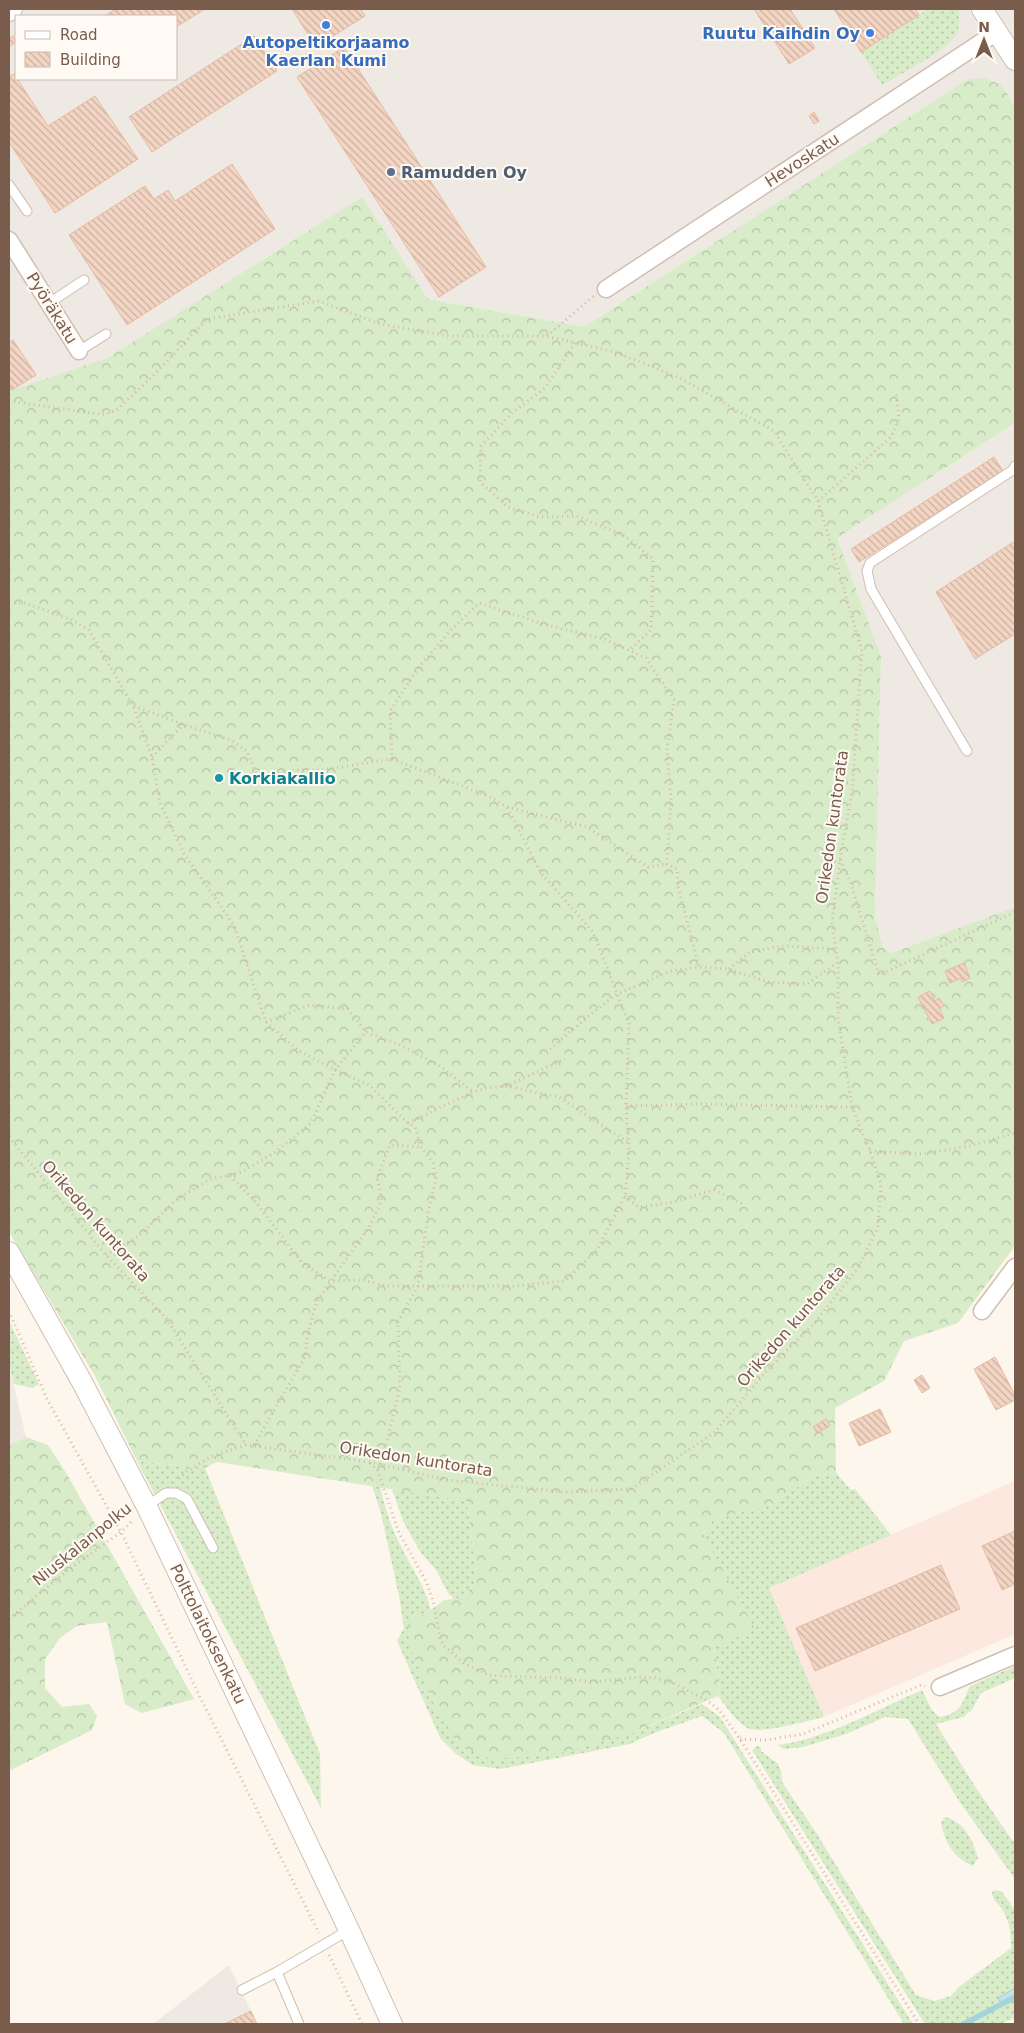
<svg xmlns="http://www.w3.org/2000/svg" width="1024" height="2033" viewBox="0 0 1024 2033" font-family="'DejaVu Sans',sans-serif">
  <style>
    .commercial { fill: #fde8e0 }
    .industrial { fill: #efe9e4; fill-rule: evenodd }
    .grass { fill: url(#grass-dots) }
    .forest { fill: url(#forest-crowns) }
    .water { fill: #bfe3e8; stroke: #a5d3da }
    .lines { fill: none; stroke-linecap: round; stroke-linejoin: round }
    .stream { stroke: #a5d3da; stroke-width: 5.5 }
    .building { fill: url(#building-back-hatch); stroke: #e6bba3 }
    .service-casing { stroke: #d1beb0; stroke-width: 11 }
    .minor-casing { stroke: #d1beb0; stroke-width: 19 }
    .tertiary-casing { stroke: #d1beb0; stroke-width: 22 }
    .path { stroke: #d9b8a5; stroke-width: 3; stroke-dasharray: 1 4; stroke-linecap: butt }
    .service { stroke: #fff; stroke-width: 9 }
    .minor { stroke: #fff; stroke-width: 16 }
    .tertiary { stroke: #fff; stroke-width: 20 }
    .shop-dot { fill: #3f7fe0; stroke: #fffaf3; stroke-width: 2 }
    .service-dot { fill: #5c6f8a; stroke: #fffaf3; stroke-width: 2 }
    .culture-dot { fill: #0f9aa8; stroke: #fffaf3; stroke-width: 2 }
    .labels { text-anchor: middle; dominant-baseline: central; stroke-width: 4; stroke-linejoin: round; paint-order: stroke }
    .shop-label { font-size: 16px; font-weight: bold; fill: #366cbe; stroke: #fffaf3; text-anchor: end }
    .street-label { font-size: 16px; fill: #7a5c4d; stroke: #fffaf3 }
    .service-label { font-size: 16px; font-weight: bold; fill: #4e5e75; stroke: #fffaf3; text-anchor: start }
    .culture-label { font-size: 16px; font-weight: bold; fill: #0d838f; stroke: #fffaf3; text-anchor: start }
  </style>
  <defs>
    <pattern id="grass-dots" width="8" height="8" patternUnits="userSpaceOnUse" patternTransform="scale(1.25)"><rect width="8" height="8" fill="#d8ecc9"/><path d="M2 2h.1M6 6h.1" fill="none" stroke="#b4c2a5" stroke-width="1.8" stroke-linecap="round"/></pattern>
    <pattern id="forest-crowns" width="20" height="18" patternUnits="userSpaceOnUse" patternTransform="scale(1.25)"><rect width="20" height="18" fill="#d8ecc9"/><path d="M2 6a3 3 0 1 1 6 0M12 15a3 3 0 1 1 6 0" fill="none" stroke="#b4c2a5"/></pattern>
    <pattern id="building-back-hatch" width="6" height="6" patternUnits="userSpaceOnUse" patternTransform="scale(1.25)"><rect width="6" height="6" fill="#f3d5c3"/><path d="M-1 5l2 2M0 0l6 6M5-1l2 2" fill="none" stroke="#cab0a1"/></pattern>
  </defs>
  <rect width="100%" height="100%" fill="#fdf6ec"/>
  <path class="commercial" d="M1015 1481V1634L824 1717 768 1588Z"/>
  <path class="industrial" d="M9 9H1015V107L1002 85 968 79 584 327 428 299 361 198 109 357 12 390 9 385ZM16 16H176V79H16Z
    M1015 423V907L891 953 883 947 875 918 881 656 837 538Z
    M9 1365 26 1437 9 1445Z
    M229 1965 257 2024H153Z"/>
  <path class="grass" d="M928 9H958C960 17 960 27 956 35 945 52 900 74 882 85L861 52Z
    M9 1321 39 1384 33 1388 14 1384 9 1365Z
    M137 1461 205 1468 320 1754 321 1808Z
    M836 1473 851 1490 855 1489 891 1535 769 1588 824 1717C809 1720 760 1735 747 1728 735 1720 727 1708 718 1696L720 1687 714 1647 754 1629 703 1535 714 1519 770 1505 814 1476Z
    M372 1486 380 1487C385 1507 391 1528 401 1546 412 1570 424 1583 431 1610L424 1615 627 1735 702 1704 720 1717 913 2024H904L724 1733 702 1716 654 1733 630 1744 500 1769 473 1765 456 1754 440 1738 397 1641 404 1628 399 1596 381 1513Z
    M392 1489 467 1501 477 1581 462 1598 454 1599 448 1593 436 1570 421 1553 403 1521Z
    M1015 1666V1678L981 1693 972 1710 963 1717 936 1724 976 1788 1015 1844V1879L961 1804 908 1719 885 1717 846 1734 803 1747 784 1749 777 1745C824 1740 878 1709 922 1690L932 1710 939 1717C961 1714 962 1703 970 1686Z
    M757 1746 761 1747V1751L778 1764 781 1771 782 1782 815 1831 916 1995 934 2001 951 1996 959 1987 1011 1948C1011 1933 1010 1922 1002 1909 998 1903 992 1900 992 1892L996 1890 1002 1892 1015 1910V1988L998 1998 1002 2006 1015 2000V2018L1000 2024H925L752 1750Z
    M945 1817C965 1822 973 1841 978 1858L973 1866C953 1857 946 1844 941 1823Z"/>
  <path class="forest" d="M984 78 1002 85 1015 107V423L837 538 881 656 875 918 883 947 891 953 1015 907V1246L958 1323 904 1341 884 1381 835 1408 836 1473 814 1476 770 1505 714 1519 703 1534 755 1629 714 1647 720 1687 718 1696 627 1735 561 1753 493 1760 459 1746 434 1705 410 1647 408 1618 424 1615 444 1600 462 1598 477 1581 467 1501 217 1462 205 1468 137 1461 95 1376 9 1232V385L12 390 109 357 362 197 428 299 584 327 968 79Z
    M26 1437 48 1445 68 1476 194 1699 142 1713 125 1704 107 1622 77 1626 60 1638 45 1659V1688L62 1707 89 1704 97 1716 92 1730 9 1771V1445Z"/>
  <path class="water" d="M1015 1988V2000L1002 2006 998 1998Z"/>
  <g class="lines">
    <path class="stream" d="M964 2024 1015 1997"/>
  </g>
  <path class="building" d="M116 9H205L176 27V16H104Z
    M292 9H361L365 16 316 47Z
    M754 9H790L815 48 789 64Z
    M834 9H915L919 15 861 52Z
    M13 36 16 42 9 47V39Z
    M254 36 277 71 152 152 129 117Z
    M344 47 486 267 439 297 297 77Z
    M14 74 48 126 95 96 138 159 55 213 9 142V77Z
    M814 112 819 121 814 124 809 116Z
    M232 164 275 229 127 325 69 235 145 186 154 199 168 190 175 201Z
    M13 340 36 375 12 390 9 385V343Z
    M994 457 1003 471 859 562 851 549Z
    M1015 541V634L975 659 936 592Z
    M964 963 970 978 962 982 961 978 950 983 945 971Z
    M930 991 935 1001 939 998 944 1006 939 1008 944 1018 932 1024 918 997Z
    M995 1357 1015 1395V1400L996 1410 974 1369Z
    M922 1375 930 1388 922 1393 914 1380Z
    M880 1409 891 1432 859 1446 849 1423Z
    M826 1419 830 1426 817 1433 813 1427Z
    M1015 1531V1584L1002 1590 982 1546Z
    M941 1565 960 1609 815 1671 796 1628Z
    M251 2011 257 2024H224Z"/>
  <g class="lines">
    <defs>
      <path id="service" d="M9 185 27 211
        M49 303 84 280
        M79 351 106 334
        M967 751 871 589 867 571 870 563 1013 470 1015 466
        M147 1506 166 1493H176L187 1499 213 1548
        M277 1972 299 2024
        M242 1990 277 1972 349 1930"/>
      <path id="minor" d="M9 240 79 351
        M606 289 997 32
        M982 1311 1015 1267
        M940 1687 1015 1655"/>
      <path id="tertiary" d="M982 9 1015 60
        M9 11 12 9
        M9 1252 82 1382 147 1507 349 1930 392 2024"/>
    </defs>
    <use href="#service" class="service-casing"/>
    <use href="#minor" class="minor-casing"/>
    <use href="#tertiary" class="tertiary-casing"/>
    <path class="path" d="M547 336 594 296
      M575 343 545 388 512 413 481 446 480 482 508 507 540 517 577 516 625 536 653 559 651 630 630 650
      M9 401 105 415 118 409 156 373 207 319 319 301 380 324 449 336H546L615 352 680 378 774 431 818 501 862 651 852 792 840 860 832 922 838 963V1018L852 1107 870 1151 881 1184 878 1227 858 1268 815 1322 765 1373 715 1432 631 1489 565 1492 447 1480 369 1462 246 1445 210 1457 186 1472 177 1481
      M818 501 891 437 899 419 896 392
      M9 603H25L72 620 89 630 133 706 152 757 160 803 184 854 234 925 266 1022 298 1050 335 1070 369 1085 408 1123 415 1127 421 1147 433 1163 436 1178 429 1208 418 1286 398 1322 400 1388 381 1465
      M134 706 184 725 231 740 247 751 257 776 296 770H322L392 759 390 711 419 667 450 631 479 603 543 624 604 639 646 658 674 700 667 750 671 799 667 864 677 869 678 887 699 967
      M152 757 183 725
      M392 759 488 796 507 807 587 827 648 867 667 864
      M840 860 850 881 879 975 1015 912
      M729 969 750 952 784 946 836 949
      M266 1022 310 1005 348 1009 366 1032 400 1045 440 1066 473 1092
      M550 1049 591 1014 617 994 671 971 699 967 728 969 768 982 807 984 837 963
      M506 1086 559 1097 629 1143
      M626 1106 699 1104 852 1107
      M408 1123 473 1092 487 1088 506 1086 565 1059
      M9 1137 106 1255 166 1318 246 1445
      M870 1151 921 1154 970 1146 1015 1133
      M230 1176 255 1201 302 1263 330 1281 364 1280 386 1286H513L565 1281 597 1250 625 1196 629 1152 626 1106 629 1024 593 932 541 873 507 807
      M625 1196 638 1207 669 1203 714 1190 745 1205
      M106 1255 139 1236 176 1200 208 1180 242 1172 274 1153 311 1123 335 1070 366 1032
      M9 1311 47 1399 121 1532 201 1699 319 1933
      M254 1445 305 1357 308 1332 317 1301 369 1227 382 1200 377 1178 390 1145 421 1147
      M370 1463 378 1471 399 1533 427 1583 434 1605 440 1638 444 1646 464 1663 488 1675 500 1676 563 1678 592 1682 641 1677 655 1678 673 1683 708 1701 719 1710 740 1739 919 2024
      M9 1619 68 1570 121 1532 133 1520
      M740 1739 766 1740 803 1734 921 1685 925 1686
      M329 1955 362 2024"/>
    <use href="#service" class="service"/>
    <use href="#minor" class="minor"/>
    <use href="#tertiary" class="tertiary"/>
  </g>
  <g class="shop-dot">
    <circle cx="326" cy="25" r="5"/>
    <circle cx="870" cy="33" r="5"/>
  </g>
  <circle class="service-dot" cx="391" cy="172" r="5"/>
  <circle class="culture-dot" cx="219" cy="778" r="5"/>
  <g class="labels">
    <g class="shop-label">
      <text x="860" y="33">Ruutu Kaihdin Oy</text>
      <text x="326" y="42" text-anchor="middle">Autopeltikorjaamo<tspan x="326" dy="18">Kaerlan Kumi</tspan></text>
    </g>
    <g class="street-label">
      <text transform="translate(802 160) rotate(-33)">Hevoskatu</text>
      <text transform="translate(52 308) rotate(58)">Pyöräkatu</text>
      <text transform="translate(832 827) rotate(-82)">Orikedon kuntorata</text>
      <text transform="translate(96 1221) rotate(49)">Orikedon kuntorata</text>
      <text transform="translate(791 1326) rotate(-49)">Orikedon kuntorata</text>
      <text transform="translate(416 1459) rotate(9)">Orikedon kuntorata</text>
      <text transform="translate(82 1544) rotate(-39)">Niuskalanpolku</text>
      <text transform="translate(208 1634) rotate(64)">Polttolaitoksenkatu</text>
    </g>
    <g class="service-label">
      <text x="401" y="172">Ramudden Oy</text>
    </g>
    <g class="culture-label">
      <text x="229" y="778">Korkiakallio</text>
    </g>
  </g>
  <rect width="1024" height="2033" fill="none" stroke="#7a5c4d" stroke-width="20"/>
  <rect x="15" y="15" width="162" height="65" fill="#fffaf3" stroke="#cabbb1"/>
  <rect x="25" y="31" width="25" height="8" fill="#ffffff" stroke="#cabbb1"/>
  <text x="60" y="40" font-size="15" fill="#7a5c4d">Road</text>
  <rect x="25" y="52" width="25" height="15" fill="url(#building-back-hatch)" stroke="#cabbb1"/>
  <text x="60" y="65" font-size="15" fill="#7a5c4d">Building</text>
  <g transform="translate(984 40)" stroke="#fffaf3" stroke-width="4" paint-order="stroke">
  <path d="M0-4L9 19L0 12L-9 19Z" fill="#7a5c4d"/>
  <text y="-8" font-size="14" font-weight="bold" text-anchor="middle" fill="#7a5c4d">N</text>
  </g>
</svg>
